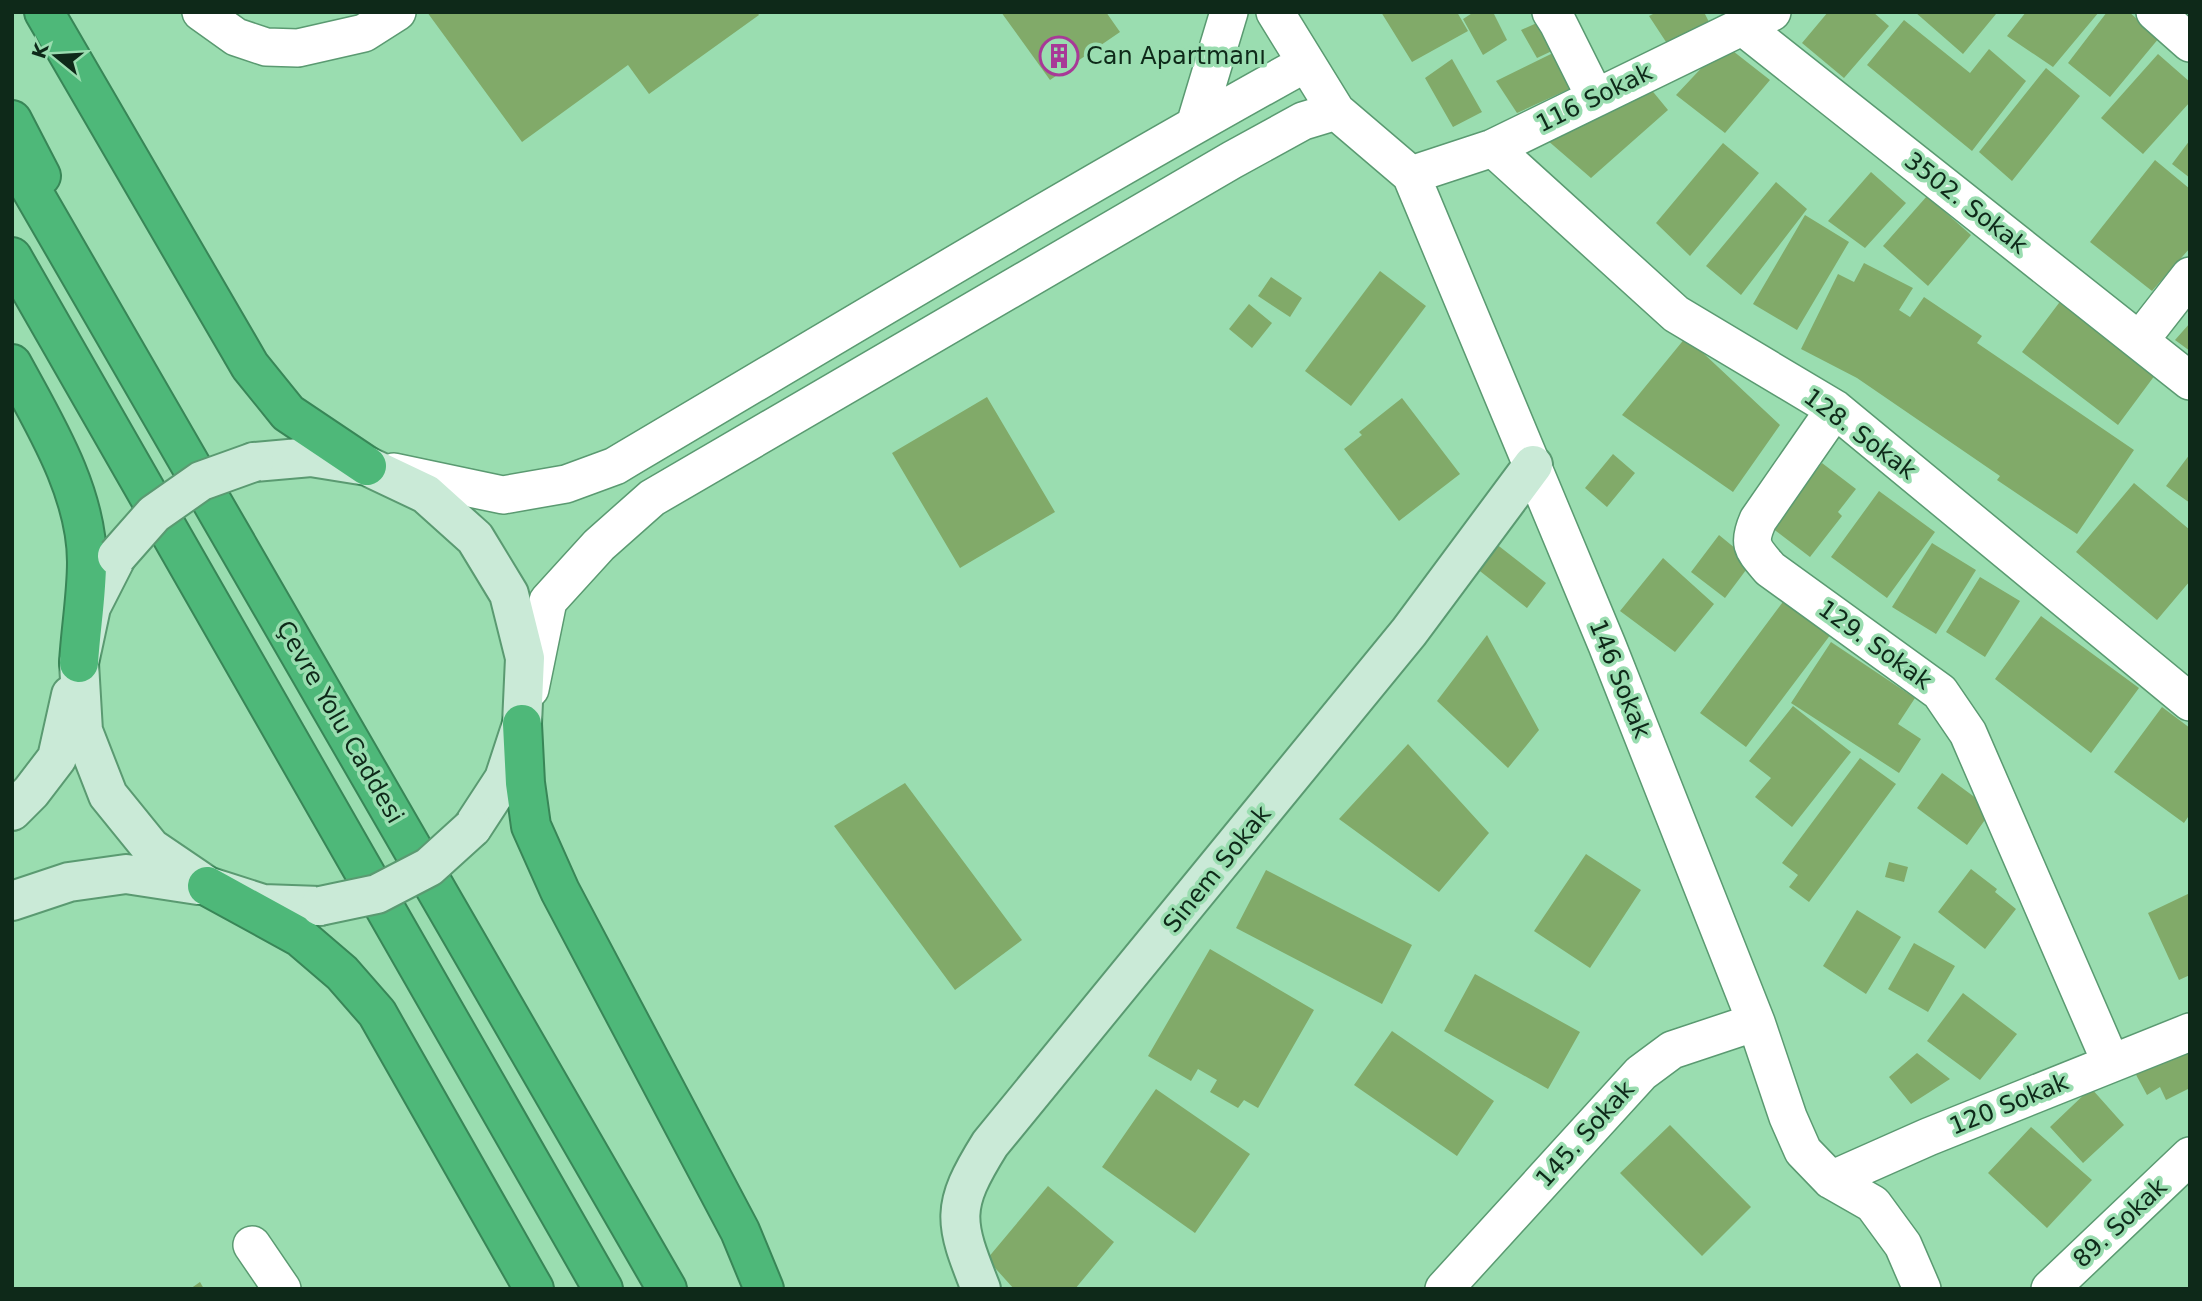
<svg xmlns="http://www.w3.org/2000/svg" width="2202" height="1301" viewBox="0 0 2202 1301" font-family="'DejaVu Sans',sans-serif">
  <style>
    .building { fill: #81aa69 }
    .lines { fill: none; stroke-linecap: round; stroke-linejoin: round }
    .street-casing { stroke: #5a9a71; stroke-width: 40 }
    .secondary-casing { stroke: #5a9a71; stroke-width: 42 }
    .highway-casing { stroke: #388657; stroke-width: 42 }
    .street { stroke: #fff; stroke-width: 37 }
    .secondary { stroke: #caead7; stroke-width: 38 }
    .highway { stroke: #4eb879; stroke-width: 38 }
    .secondary-bridge-casing { stroke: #5a9a71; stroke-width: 42; stroke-linecap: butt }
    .secondary-bridge { stroke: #caead7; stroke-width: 38 }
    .labels { text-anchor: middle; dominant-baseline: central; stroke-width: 7; stroke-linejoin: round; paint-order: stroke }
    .poi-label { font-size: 24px; fill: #0e2919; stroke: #9addb0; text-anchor: start }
    .street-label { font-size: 24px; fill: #0e2919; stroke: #9addb0 }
  </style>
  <rect width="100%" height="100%" fill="#9addb0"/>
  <path class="building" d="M427 12H757L759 15 649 94 628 65 522 142Z
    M1001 12H1106L1120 32 1050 80Z
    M1381 12H1457L1468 31 1412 62Z
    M1474 12H1493L1507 40 1483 55 1463 19Z
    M1657 12H1704L1709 22 1668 45 1649 16Z
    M1828 12H1873L1889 26 1844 78 1802 43Z
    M1915 12H1993L1996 14 1963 54Z
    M2026 12H2099L2053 67 2007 36Z
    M2107 12H2129L2159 38 2110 97 2068 63Z
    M1904 20 1970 73 1989 49 2026 81 1972 151 1867 65Z
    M1539 22 1554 50 1537 58 1521 30Z
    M1724 44 1770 80 1725 133 1676 95Z
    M1555 52 1574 87 1517 113 1496 81Z
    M2158 54 2190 82V102L2143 154 2101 118Z
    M1452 59 1482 112 1453 127 1425 78Z
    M2046 68 2080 96 2012 181 1979 152Z
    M1645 82 1668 110 1591 178 1539 133Z
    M2190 140V178L2172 164Z
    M1723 143 1759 173 1690 256 1656 223Z
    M2155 160 2190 189V248L2152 291 2090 242Z
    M1871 172 1906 203 1865 248 1828 221Z
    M1776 182 1807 209 1741 295 1706 266Z
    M1927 196 1971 235 1928 286 1883 246Z
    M1805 215 1849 242 1797 330 1753 304Z
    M1864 263 1913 288 1899 310 1910 317 1924 297 1982 336 1977 343 2134 450 2077 534 1997 480 2000 476 1857 378 1801 349 1838 274 1854 282Z
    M1380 271 1426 306 1351 406 1305 371Z
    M1271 277 1302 298 1290 317 1258 296Z
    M2065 295 2161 367 2118 425 2022 352Z
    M1249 304 1272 323 1252 348 1229 329Z
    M2190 323V351L2175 340Z
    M1686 337 1780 425 1733 492 1622 415Z
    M987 397 1055 512 960 568 892 453Z
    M1402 398 1460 474 1399 521 1344 449 1362 435 1359 432Z
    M1613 454 1635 473 1607 507 1585 488Z
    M2190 454V503L2166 486Z
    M1822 463 1856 489 1838 512 1842 516 1810 557 1772 528Z
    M2134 483 2190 530V581L2157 620 2076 552Z
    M1879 491 1935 532 1887 598 1831 557Z
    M1719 535 1752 562 1725 598 1691 572Z
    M1495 543 1546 583 1527 608 1476 568Z
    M1932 543 1976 570 1936 634 1892 607Z
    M1663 558 1714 604 1675 652 1620 611Z
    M1980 577 2020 601 1985 657 1946 632Z
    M1785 599 1831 634 1746 747 1700 713Z
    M2041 616 2139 688 2091 753 1995 679Z
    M1487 635 1539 730 1508 768 1437 701Z
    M1831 642 1915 698 1898 724 1921 739 1899 773 1791 703Z
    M1793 706 1851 752 1792 827 1755 797 1771 778 1749 761Z
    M2162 707 2190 728V814L2184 823 2114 772Z
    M1408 744 1489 833 1439 892 1339 819Z
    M1860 758 1896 784 1809 902 1789 887 1798 875 1782 863Z
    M1942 773 1992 810 1967 845 1917 808Z
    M905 783 1022 940 955 990 834 826Z
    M1586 854 1641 890 1590 968 1534 931Z
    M1889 862 1908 867 1904 882 1885 877Z
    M1971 869 1997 889 1995 892 2016 909 1985 949 1938 912Z
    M1266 870 1412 945 1382 1004 1236 928Z
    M2190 893V975L2179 980 2148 913Z
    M1857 910 1901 937 1866 994 1823 966Z
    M1914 943 1955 966 1928 1012 1888 989Z
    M1210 949 1314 1010 1258 1108 1244 1100 1238 1108 1210 1092 1217 1080 1198 1069 1191 1081 1148 1056Z
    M1475 974 1580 1032 1548 1089 1444 1031Z
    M1963 993 2017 1034 1980 1080 1927 1041Z
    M1392 1031 1494 1101 1457 1156 1354 1085Z
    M2190 1050V1088L2166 1100 2160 1087 2147 1095 2134 1071Z
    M1917 1053 1950 1079 1911 1104 1889 1077Z
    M2091 1088 2124 1125 2083 1163 2050 1127Z
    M1156 1089 1250 1154 1195 1233 1102 1167Z
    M1670 1125 1751 1207 1702 1256 1620 1173Z
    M2031 1127 2092 1180 2047 1228 1988 1173Z
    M1048 1186 1114 1242 1075 1289H1014L987 1259Z
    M200 1282 204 1289H190Z"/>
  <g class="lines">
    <defs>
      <path id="street" d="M201 12 236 37 266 47 298 48 364 33 397 12
        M1275 12 1336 111 1411 175 1607 645 1756 1022 1788 1117 1803 1151 1831 1180 1873 1204 1903 1245 1922 1289
        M1551 12 1558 23 1595 97
        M2155 12 2190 43
        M1742 26 2190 381
        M1195 125 1229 12
        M1493 148 1676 314 1835 409 2190 702
        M1411 175 1493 148 1772 12
        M2140 340 2190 276
        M1835 409 1758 520C1747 545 1753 549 1770 569L1940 692 1968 733 2111 1063
        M394 472 503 495 566 484 615 466C845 330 1073 192 1306 63
        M530 689 548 601 599 545 652 498 1232 160 1303 121 1336 111
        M1831 1180 1928 1137 2190 1032
        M252 1245 282 1289
        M1444 1289 1641 1073 1672 1050 1756 1022
        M2050 1289 2190 1156"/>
      <path id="secondary" d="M254 462 311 457 367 466 426 494 475 538 509 594 525 658 522 724 504 779 472 828
        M117 556 91 607 79 663 83 731 108 795 151 848 207 886 263 904 320 906
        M12 811 31 792 57 758 71 695
        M12 901 69 882 126 874 198 885
        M981 1289C954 1221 950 1208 990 1144L1409 632 1533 465"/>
      <path id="highway" d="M44 12 250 366 288 413 367 466
        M12 120 41 176
        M12 156 667 1289
        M12 257 603 1289
        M12 364C44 423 87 492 87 562 87 595 81 629 79 663
        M522 724 525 783 531 826 560 891 740 1231 764 1289
        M207 886 300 937 342 973 377 1013 534 1289"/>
    </defs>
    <use href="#street" class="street-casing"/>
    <use href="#secondary" class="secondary-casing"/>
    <use href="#highway" class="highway-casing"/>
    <use href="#street" class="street"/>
    <use href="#secondary" class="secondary"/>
    <use href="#highway" class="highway"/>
    <defs>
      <path id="secondary-bridge" d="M117 556 154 514 201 481 254 462
        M320 906 377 894 429 867 472 828"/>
    </defs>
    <use href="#secondary-bridge" class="secondary-bridge-casing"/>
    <use href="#secondary-bridge" class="secondary-bridge"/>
  </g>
  <defs>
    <symbol id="building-ring" viewBox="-11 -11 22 22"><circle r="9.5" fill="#9addb0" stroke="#a83997" stroke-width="1.5"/><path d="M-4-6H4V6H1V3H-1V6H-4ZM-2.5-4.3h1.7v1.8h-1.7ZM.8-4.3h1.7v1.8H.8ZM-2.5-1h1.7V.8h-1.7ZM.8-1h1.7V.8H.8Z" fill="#a83997"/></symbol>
  </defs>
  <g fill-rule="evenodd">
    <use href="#building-ring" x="1037" y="34" width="44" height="44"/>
  </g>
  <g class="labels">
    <g class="poi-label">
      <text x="1086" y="56">Can Apartmanı</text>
    </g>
    <g class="street-label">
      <text transform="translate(1594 98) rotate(-26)">116 Sokak</text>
      <text transform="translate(1966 203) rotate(38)">3502. Sokak</text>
      <text transform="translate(1860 434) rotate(37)">128. Sokak</text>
      <text transform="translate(1875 645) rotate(36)">129. Sokak</text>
      <text transform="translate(1620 679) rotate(68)">146 Sokak</text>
      <text transform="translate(340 722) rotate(60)">Çevre Yolu Caddesi</text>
      <text transform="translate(1217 869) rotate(-51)">Sinem Sokak</text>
      <text transform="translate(2009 1104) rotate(-22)">120 Sokak</text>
      <text transform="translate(1585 1134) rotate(-48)">145. Sokak</text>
      <text transform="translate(2120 1223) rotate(-43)">89. Sokak</text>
    </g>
  </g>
  <rect width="2202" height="1301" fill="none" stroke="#0e2919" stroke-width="28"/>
  <g transform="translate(56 56) rotate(288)" stroke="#9addb0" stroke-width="5" paint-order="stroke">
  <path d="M0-5L12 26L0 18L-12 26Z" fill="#0e2919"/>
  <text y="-10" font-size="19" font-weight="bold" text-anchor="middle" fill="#0e2919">K</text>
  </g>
</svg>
